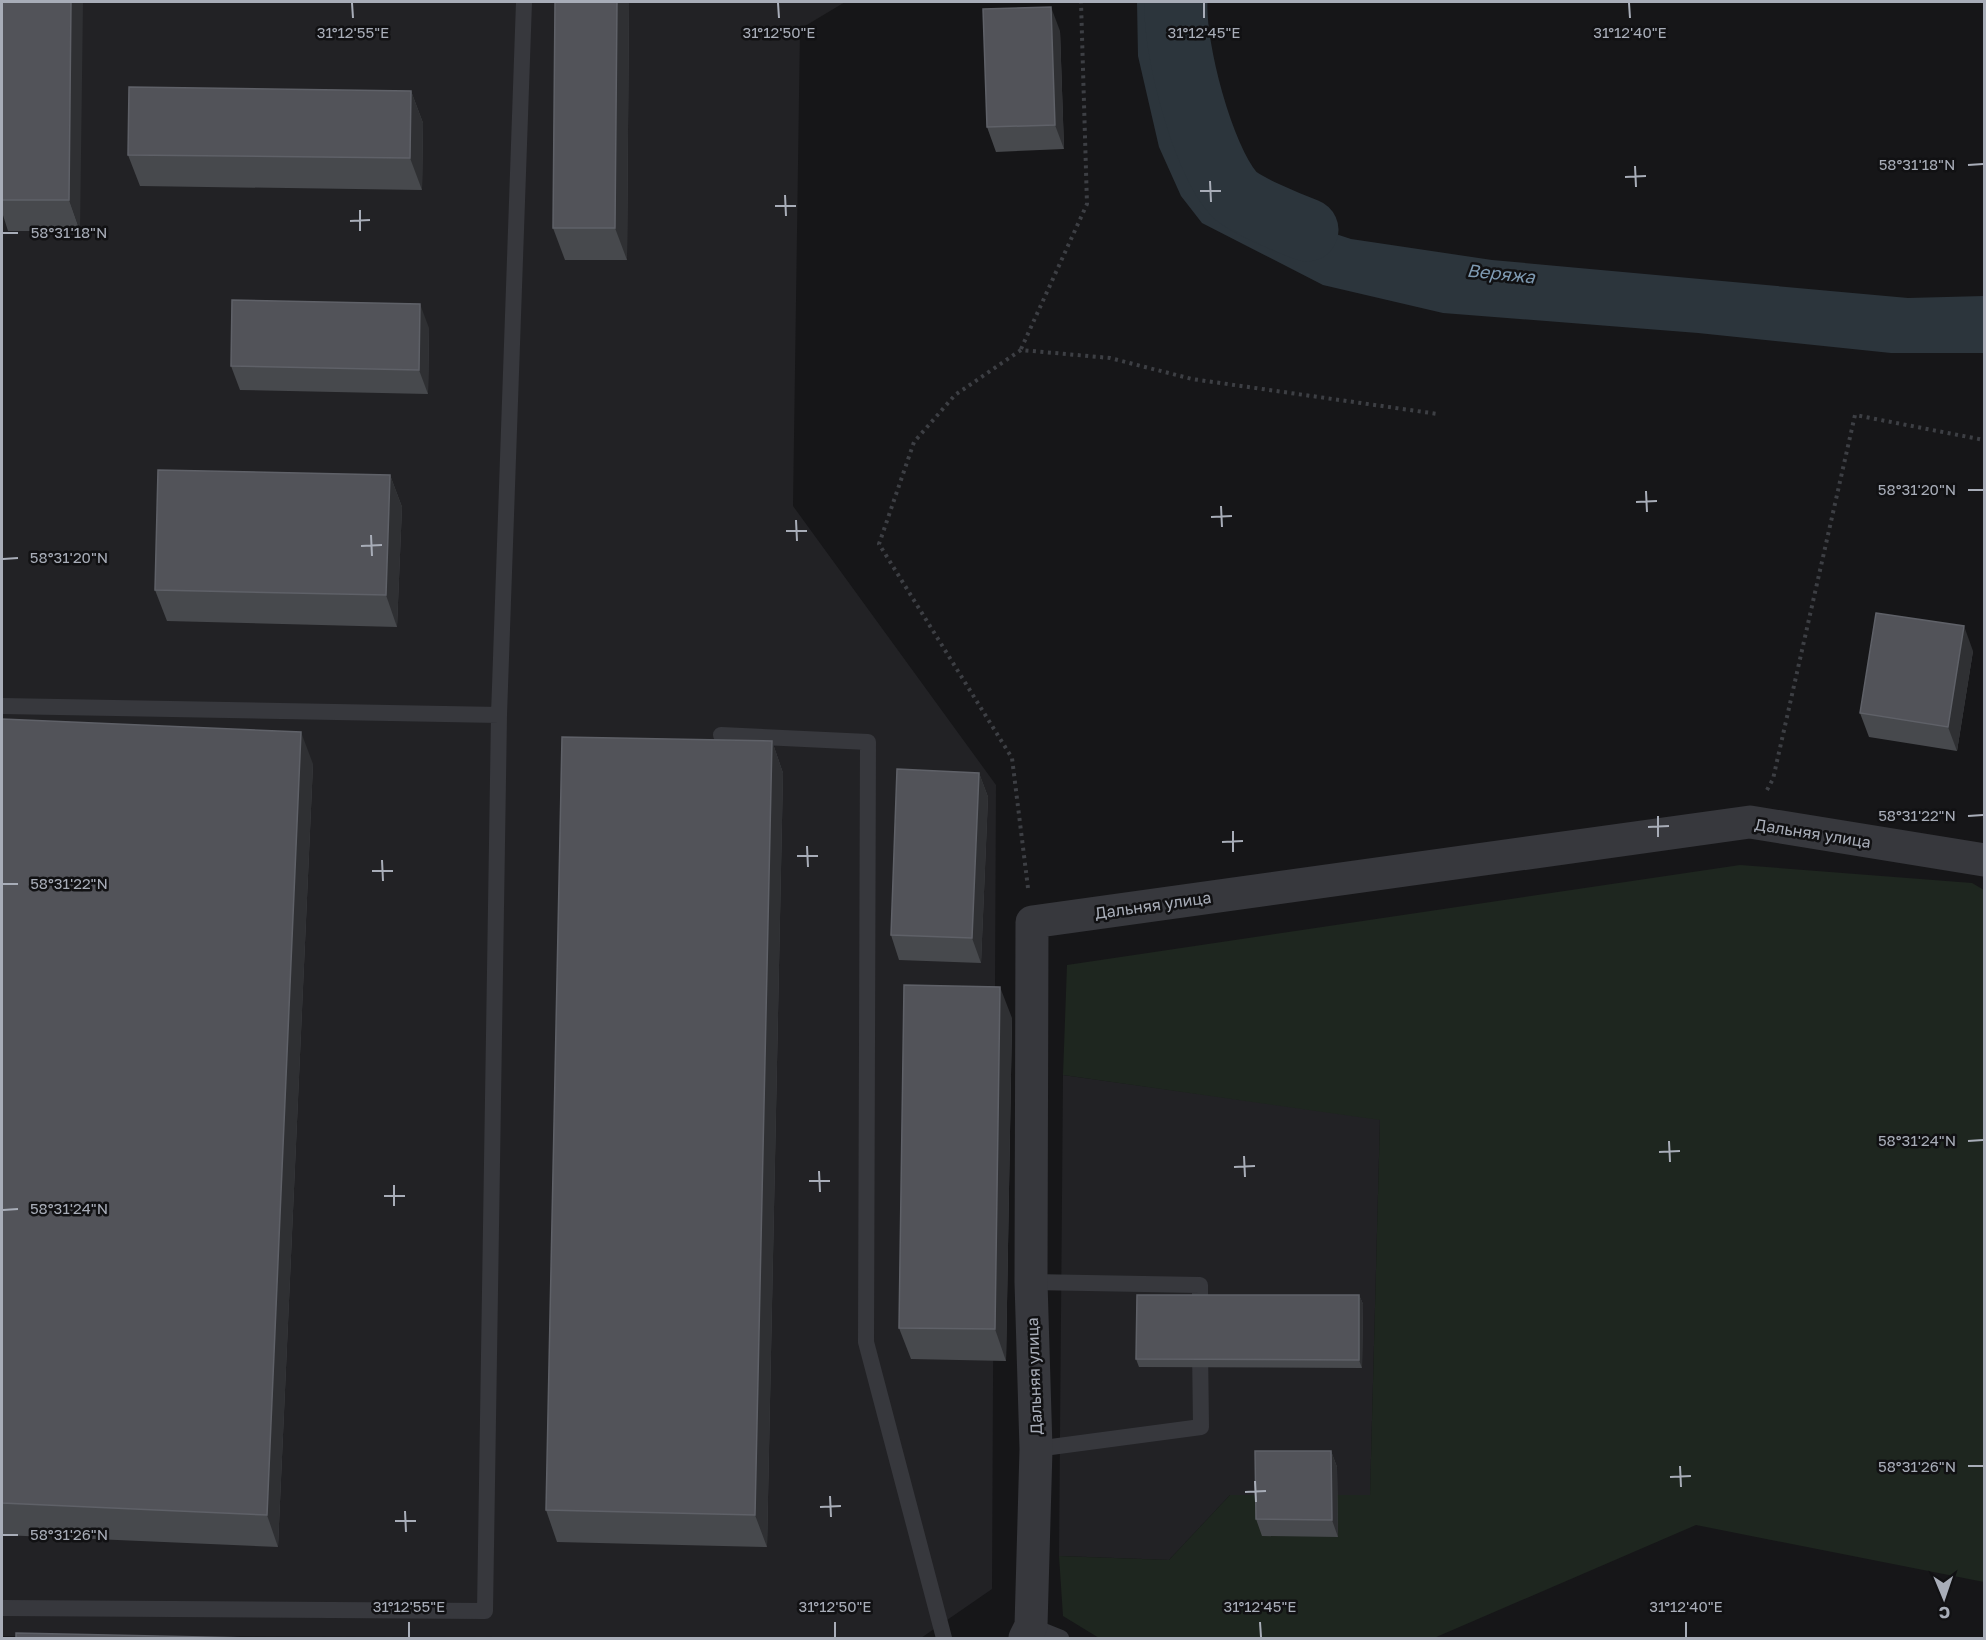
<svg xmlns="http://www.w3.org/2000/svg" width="1986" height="1640" viewBox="0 0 1986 1640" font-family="'Golos Text',sans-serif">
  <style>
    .built { fill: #222225 }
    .green { fill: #1e261f }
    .water { fill: #2c353c }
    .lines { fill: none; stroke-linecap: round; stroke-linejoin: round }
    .river { stroke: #2c353c; stroke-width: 63 }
    .path { stroke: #3d3f44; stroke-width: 4; stroke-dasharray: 3 4.5; stroke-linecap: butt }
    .lane { stroke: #37383d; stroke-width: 16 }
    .street { stroke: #37383d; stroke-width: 33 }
    .wall { fill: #47494d }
    .shaded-wall { fill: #2f3033 }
    .building { fill: #525359; stroke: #5f6168; stroke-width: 1.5 }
    .ticks { fill: none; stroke: #a8adb8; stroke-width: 2 }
    .labels { text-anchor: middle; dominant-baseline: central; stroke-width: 5; stroke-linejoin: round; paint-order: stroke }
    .street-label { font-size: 16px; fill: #a8adb8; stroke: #111113 }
    .water-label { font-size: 18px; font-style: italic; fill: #7f9bb3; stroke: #111113 }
    .ticks-label { font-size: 15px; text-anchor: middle; fill: #a8adb8; stroke: #111113; stroke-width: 5; stroke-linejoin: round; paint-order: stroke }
  </style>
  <rect width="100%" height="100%" fill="#161618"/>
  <path class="built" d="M2 2H845L800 29 793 506 996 785 992 1589 921 1638 2 1636Z
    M1063 1075 1380 1119 1370 1496 1230 1495 1169 1560 1059 1556Z"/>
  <path class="green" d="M1740 865 1972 883 1984 890V1582L1696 1525 1434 1638H1099L1063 1616 1059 1556 1169 1560 1230 1495H1370L1380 1120 1063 1075 1067 965Z"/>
  <path class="water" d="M1137 2H1179L1182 65 1200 125 1225 186 1251 203 1287 218 1351 239 1492 260 1908 298 1984 296V353H1891L1698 333 1443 313 1323 285 1202 223 1181 196 1159 147 1138 56Z"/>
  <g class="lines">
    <path class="river" d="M1176 2C1174 49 1202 157 1233 193 1242 204 1291 224 1307 230"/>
    <path class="path" d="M1021 349 1087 204 1081 2
      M1767 790 1773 779 1855 415 1984 440
      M1028 888 1012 758 879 544 914 442 955 395 1021 350 1110 358 1192 379 1438 414"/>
    <path class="lane" d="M2 706 499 715
      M721 735 868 742 866 1342 944 1638
      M1031 1282 1200 1285V1317
      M1036 1449 1201 1427 1200 1346
      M2 1608 485 1611 499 715 524 2
      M1031 1626 1061 1638"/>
    <path class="street" d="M1025 1638 1031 1626 1036 1449 1031 1282 1032 922 1750 822 1984 860"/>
  </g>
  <path class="wall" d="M2 2 80 231H8L2 212Z
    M555 2H629L627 260H565L553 228Z
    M1060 31 1064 149 996 152 987 127Z
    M411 91 423 123 422 190 140 186 128 155Z
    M429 328 428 394 240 390 231 366Z
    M390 475 402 507 397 627 167 621 155 590Z
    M1973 651 1957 751 1869 737 1860 713Z
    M2 719 313 764 278 1547 2 1535Z
    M772 741 783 773 767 1547 557 1542 546 1510Z
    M979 773 988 797 981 963 899 960 891 935Z
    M1012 1018 1006 1361 911 1359 899 1328Z
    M1359 1295 1363 1304 1362 1368 1139 1367 1136 1359Z
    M1331 1451 1337 1467 1338 1537 1262 1536 1256 1519Z"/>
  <path class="shaded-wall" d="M71 2H83L80 231 69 200Z
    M617 2H629L627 260 615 228Z
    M1051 7 1060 31 1064 149 1055 125Z
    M411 91 423 123 422 190 410 158Z
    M420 304 429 328 428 394 419 370Z
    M390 475 402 507 397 627 386 595Z
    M1964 626 1973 651 1957 751 1948 727Z
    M301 732 313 764 278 1547 267 1515Z
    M772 741 783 773 767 1547 755 1515Z
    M979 773 988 797 981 963 972 938Z
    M1000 987 1012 1018 1006 1361 995 1329Z
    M1359 1295 1363 1304 1362 1368 1359 1360Z
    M1331 1451 1337 1467 1338 1537 1332 1520Z"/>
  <path class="building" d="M2 2H71L69 200H2Z
    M555 2H617L615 228H553Z
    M1051 7 1055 125 987 127 983 9Z
    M129 87 411 91 410 158 128 155Z
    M232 300 420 304 419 370 231 366Z
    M158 470 390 475 386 595 155 590Z
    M1876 613 1964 626 1948 727 1860 713Z
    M2 719 301 732 267 1515 2 1503Z
    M562 737 772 741 755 1515 546 1510Z
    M897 769 979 773 972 938 891 935Z
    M904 985 1000 987 995 1329 899 1328Z
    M1137 1295H1359V1360L1136 1359Z
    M1255 1451H1331L1332 1520 1256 1519Z
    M16 1633 252 1638H16Z"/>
  <path class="ticks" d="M352 3 353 18M778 3 779 18M1204 3V18M1629 3 1630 18M1968 165 1983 164M1635 166 1636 187M1625 177 1646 176M1210 181 1211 202M1200 191H1221M785 195 786 216M775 206H796M360 210V231M350 221 370 220M3 233H18M1968 490H1983M1646 491 1647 512M1636 502 1657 501M1221 506 1222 527M1211 517 1232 516M796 520 797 541M786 531H807M371 535 372 556M361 546 382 545M3 559 18 558M1658 816V837M1968 816 1983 815M1648 827 1669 826M1233 831V852M1222 842 1243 841M807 846 808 867M797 856H818M382 860 383 881M372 871H393M3 884H18M1669 1141 1670 1162M1968 1141 1983 1140M1659 1152 1680 1151M1244 1156 1245 1177M1234 1167 1255 1166M819 1171 820 1192M809 1181H830M394 1185V1206M384 1196H405M3 1210 18 1209M1680 1466 1681 1487M1968 1466H1983M1670 1477 1691 1476M1255 1481 1256 1502M1245 1492 1266 1491M830 1496 831 1517M820 1507 841 1506M405 1511 406 1532M395 1521H416M3 1535H18M409 1622V1637M835 1622V1637M1260 1622 1261 1637M1686 1622V1637"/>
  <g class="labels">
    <g class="street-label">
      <text transform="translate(1813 833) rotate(9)">Дальняя улица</text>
      <text transform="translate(1153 905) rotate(-8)">Дальняя улица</text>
      <text transform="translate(1034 1376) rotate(-92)">Дальняя улица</text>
    </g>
    <g class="water-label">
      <text transform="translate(1501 273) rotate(6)">Веряжа</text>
    </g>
  </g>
  <g class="ticks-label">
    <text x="353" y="38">31°12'55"E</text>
    <text x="779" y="38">31°12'50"E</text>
    <text x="1204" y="38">31°12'45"E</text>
    <text x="1630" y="38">31°12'40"E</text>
    <text x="1917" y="170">58°31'18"N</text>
    <text x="69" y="238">58°31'18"N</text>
    <text x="1917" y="495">58°31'20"N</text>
    <text x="69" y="563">58°31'20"N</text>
    <text x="1917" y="821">58°31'22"N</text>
    <text x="69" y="889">58°31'22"N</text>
    <text x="1917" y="1146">58°31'24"N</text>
    <text x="69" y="1214">58°31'24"N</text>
    <text x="1917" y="1472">58°31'26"N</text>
    <text x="69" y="1540">58°31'26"N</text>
    <text x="409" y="1612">31°12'55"E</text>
    <text x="835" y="1612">31°12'50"E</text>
    <text x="1260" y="1612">31°12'45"E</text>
    <text x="1686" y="1612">31°12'40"E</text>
  </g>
  <rect width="1986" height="1640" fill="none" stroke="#a8adb8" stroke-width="6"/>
  <g transform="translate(1944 1598) rotate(178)" stroke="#111113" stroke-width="4.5" paint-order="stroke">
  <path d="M0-4.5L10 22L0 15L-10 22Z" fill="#a8adb8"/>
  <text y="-9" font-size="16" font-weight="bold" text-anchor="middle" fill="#a8adb8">С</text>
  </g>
</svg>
